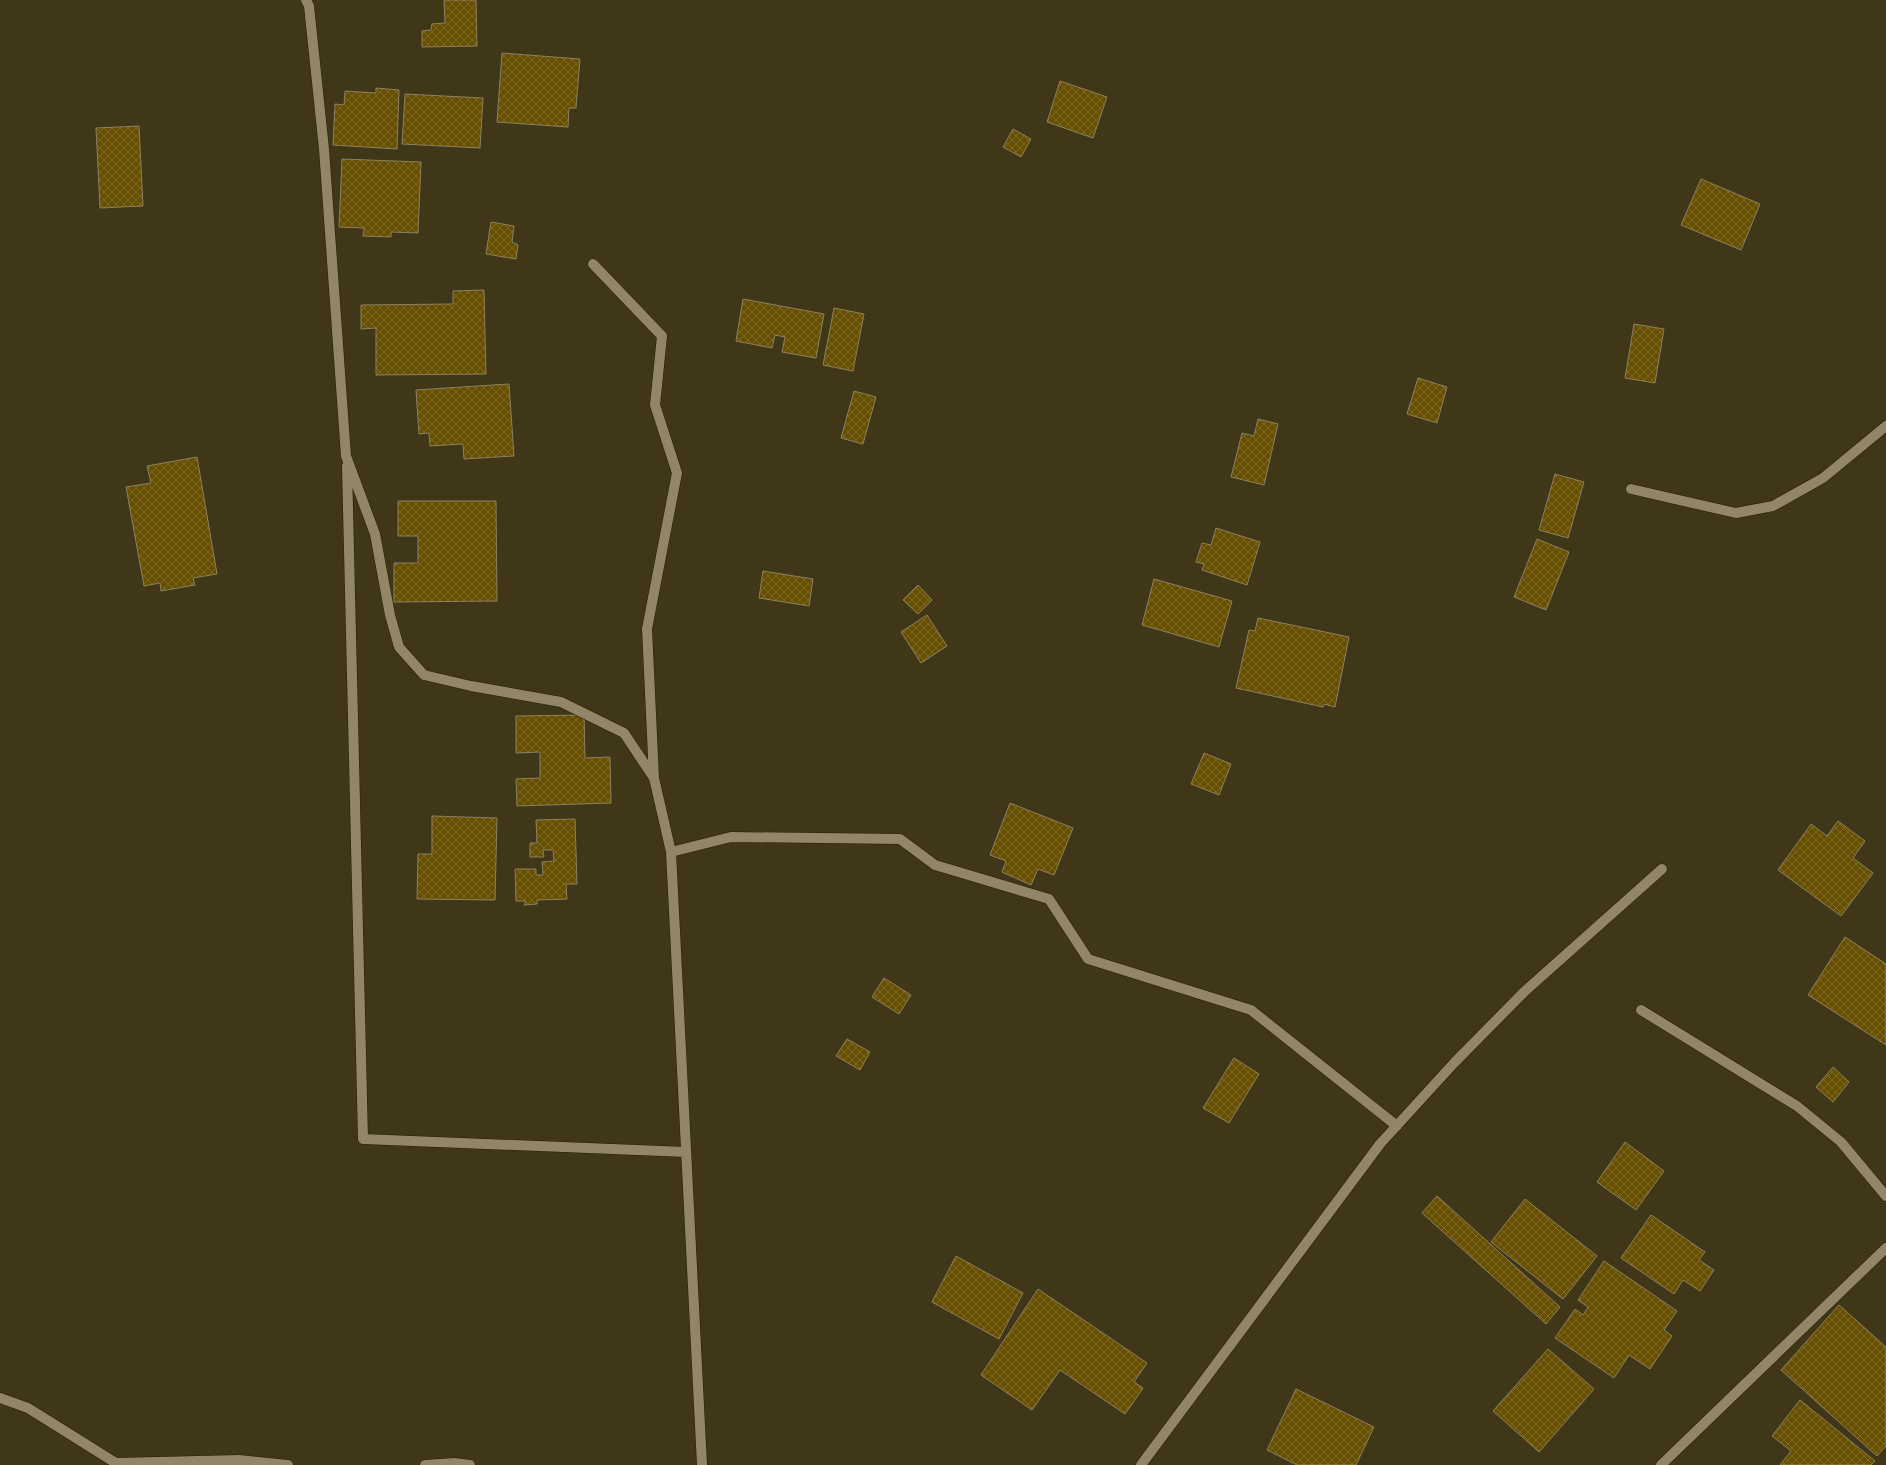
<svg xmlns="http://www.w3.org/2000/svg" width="1886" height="1465" viewBox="0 0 1886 1465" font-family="'Asap Condensed',sans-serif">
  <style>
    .building { fill: url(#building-cross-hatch); stroke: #8d8161 }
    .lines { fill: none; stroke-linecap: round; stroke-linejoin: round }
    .minor-casing { stroke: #271d01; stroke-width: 11 }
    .minor { stroke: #928667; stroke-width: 10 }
  </style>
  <defs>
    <pattern id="building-cross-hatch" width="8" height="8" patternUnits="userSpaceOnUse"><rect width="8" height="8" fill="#664f00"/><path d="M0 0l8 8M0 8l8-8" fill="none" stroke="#7b6824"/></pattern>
  </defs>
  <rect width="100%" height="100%" fill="#403618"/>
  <path class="building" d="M444 0H476L477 46 422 47V31L431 30 432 24 445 23Z
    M502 53 580 59 576 108H569L568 127 497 122Z
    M1060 81 1107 97 1093 138 1047 122Z
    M376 88 399 90 397 149 333 145 335 104 344 105 345 91 376 93Z
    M405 94 483 98 480 148 402 144Z
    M139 126 143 206 100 208 96 128Z
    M1013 129 1031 139 1021 157 1003 147Z
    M342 159 421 162 418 233 391 232V237L363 236 364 228 339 227Z
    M1701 179 1760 204 1741 250 1681 225Z
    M491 222 514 226 512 242 518 245 516 259 486 254Z
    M484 290 486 374 376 375V328L361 329V305L453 304V291Z
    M743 299 824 314 816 358 782 352 785 337 775 335 772 348 736 341Z
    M834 308 864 314 853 371 823 365Z
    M1634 324 1664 329 1655 383 1625 378Z
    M1418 378 1447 387 1437 423 1407 414Z
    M509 384 514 456 464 459 463 444 430 446 429 433 419 434 416 390Z
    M854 391 876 397 863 444 841 438Z
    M1258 419 1278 424 1264 485 1231 477 1242 433 1254 436Z
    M197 457 217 574 193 578 195 585 161 591 160 583 144 586 126 487 151 483 147 466Z
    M1555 474 1584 482 1568 538 1539 530Z
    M398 501H496L497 601 394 602V563H418V536H398Z
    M1216 528 1260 542 1247 585 1202 570 1204 564 1196 562 1202 543 1211 545Z
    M1537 539 1569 552 1546 610 1514 597Z
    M763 571 813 579 809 606 759 598Z
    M1154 579 1232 601 1219 647 1142 625Z
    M918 585 932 600 918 614 903 600Z
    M927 615 947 646 921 663 901 632Z
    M1258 618 1349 637 1335 707 1324 704 1323 707 1236 688 1249 630 1255 631Z
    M584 715 585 758 610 757 611 803 517 806 516 779 540 778V752L516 753V716Z
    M1204 753 1231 764 1219 795 1191 784Z
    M1010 803 1073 828 1054 875 1038 869 1031 885 1002 872 1006 861 990 855Z
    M432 816 497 818 495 900 417 899 418 854H432Z
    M575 819 577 884H566L567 899 537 900V904L524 905 526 901H516L515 869H536V875H543L542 862 554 861 553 850H543L544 857H530V843H537L536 820Z
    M1838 821 1865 841 1853 858 1873 873 1841 916 1778 870 1811 824 1827 836Z
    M1845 937 1886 964V1045L1808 995Z
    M884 978 911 995 899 1014 872 997Z
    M847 1039 870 1052 860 1070 836 1056Z
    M1234 1058 1259 1074 1229 1123 1203 1108Z
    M1833 1067 1849 1082 1833 1102 1816 1087Z
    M1625 1142 1664 1171 1636 1210 1597 1182Z
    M1437 1196 1560 1307 1546 1324 1422 1213Z
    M1525 1199 1597 1256 1563 1299 1491 1242Z
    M1651 1215 1705 1252 1699 1260 1714 1270 1700 1291 1683 1280 1674 1294 1621 1258Z
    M956 1256 1023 1293 999 1339 932 1302Z
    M1604 1261 1677 1311 1664 1330 1672 1336 1650 1369 1629 1355 1614 1378 1555 1338 1575 1309 1583 1315 1588 1307 1578 1300Z
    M1038 1289 1147 1363 1134 1382 1143 1388 1125 1414 1060 1370 1032 1410 981 1375Z
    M1839 1305 1886 1347V1446L1877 1456 1781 1370Z
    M1548 1349 1594 1389 1539 1452 1493 1411Z
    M1296 1389 1374 1427 1356 1465H1297L1267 1450Z
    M1800 1400 1875 1461 1871 1465H1780L1791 1451 1772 1436Z"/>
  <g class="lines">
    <defs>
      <path id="minor" d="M306 0 309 6 324 149 346 456 375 534 390 615 399 647 424 675 471 686 561 702 624 733 654 778 671 852 702 1465
        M593 264 662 336 655 405 677 473 647 629 654 778
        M347 466 363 1139 686 1152
        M1631 489 1736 513 1773 506 1823 478 1886 426
        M671 852 731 837 900 839 935 865 1049 899 1088 959 1251 1010 1397 1126
        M1641 1010 1797 1106 1841 1142 1886 1196
        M0 1398 28 1408 119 1465
        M116 1463 239 1460 288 1465
        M425 1465 454 1463 470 1465
        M1141 1465 1380 1144 1454 1063 1525 991 1662 869
        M1661 1465 1886 1248"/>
    </defs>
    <use href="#minor" class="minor-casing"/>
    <use href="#minor" class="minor"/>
  </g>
</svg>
